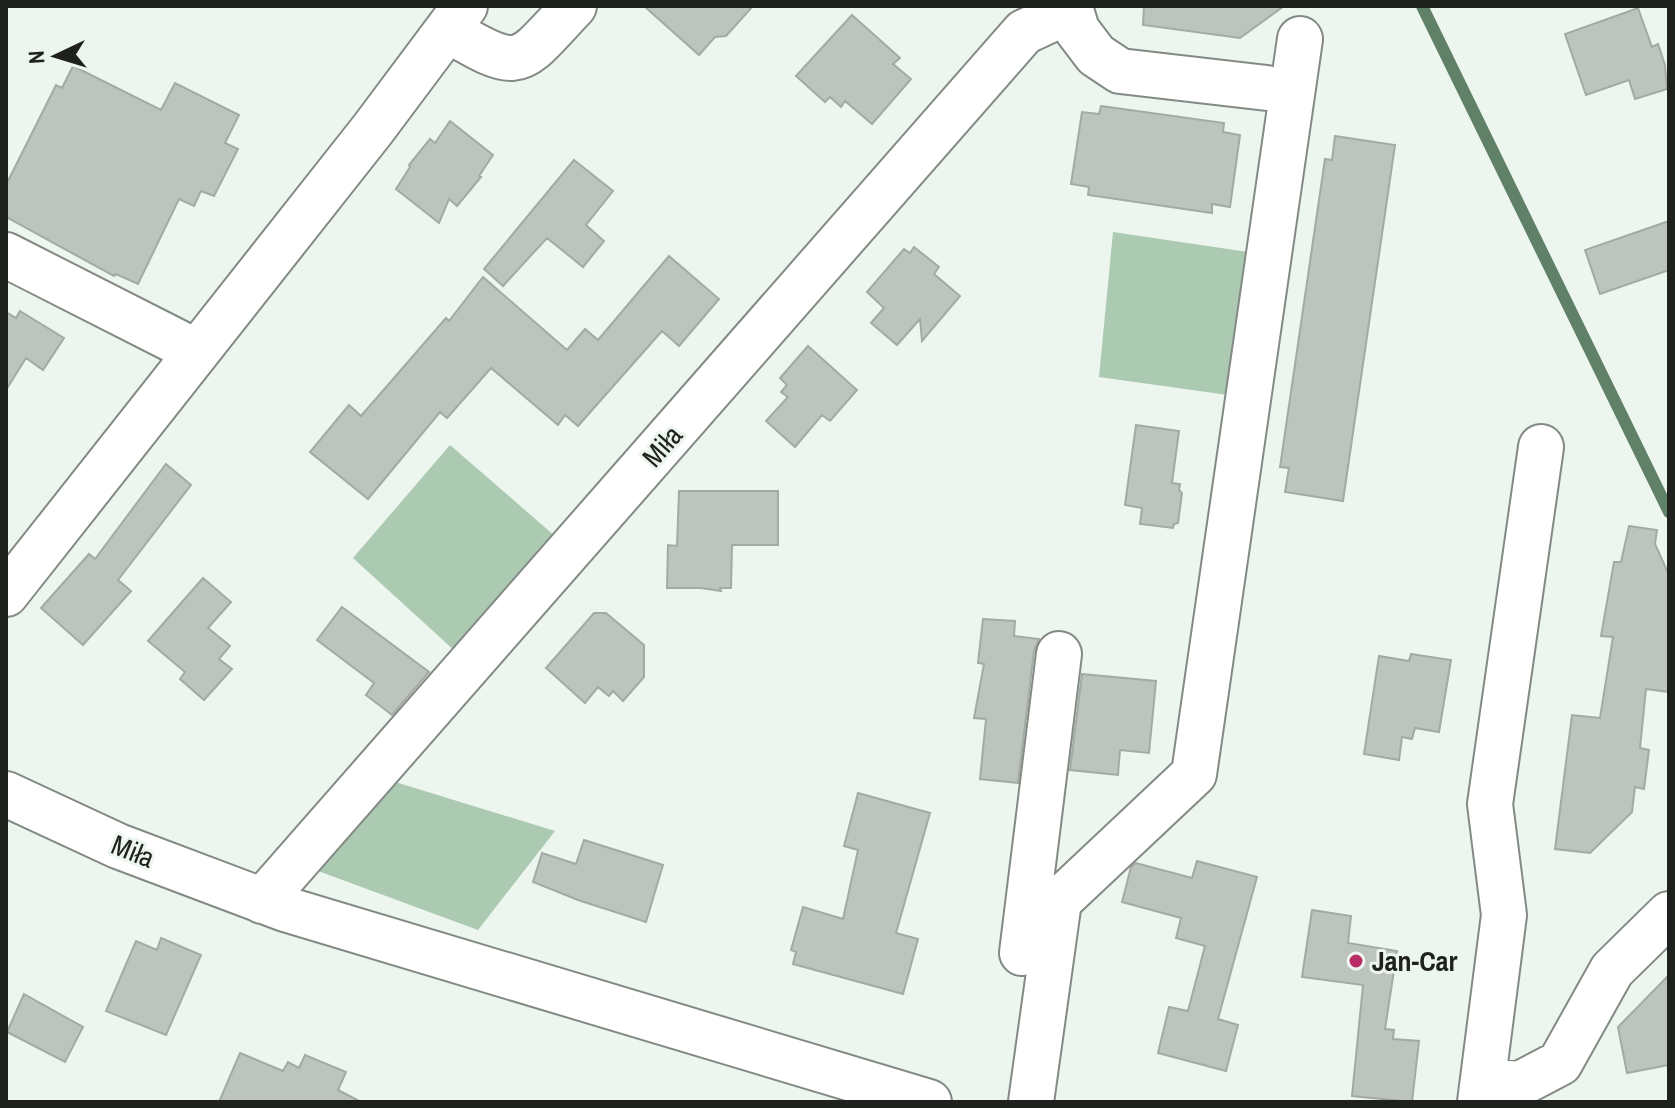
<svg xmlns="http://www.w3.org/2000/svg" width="1675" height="1108" viewBox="0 0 1675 1108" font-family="'Archivo Narrow',sans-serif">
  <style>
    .green { fill: #abcab1 }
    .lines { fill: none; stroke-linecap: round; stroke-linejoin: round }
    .stream { stroke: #618068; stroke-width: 12 }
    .building { fill: #bcc4bd; stroke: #a3aaa4; stroke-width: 2 }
    .minor-casing { stroke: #838a84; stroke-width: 48 }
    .minor { stroke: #fff; stroke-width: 44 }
    .poi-dot { fill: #b92e66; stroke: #ecf5ee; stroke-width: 3 }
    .labels { text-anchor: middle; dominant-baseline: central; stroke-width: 6; stroke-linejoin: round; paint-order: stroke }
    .street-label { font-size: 28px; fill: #1e211e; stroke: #ecf5ee }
    .poi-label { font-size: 28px; font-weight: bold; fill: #1e211e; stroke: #ecf5ee; text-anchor: start }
  </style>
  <rect width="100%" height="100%" fill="#ecf5ee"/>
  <path class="green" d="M1113 232 1255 253 1235 396 1099 377Z
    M450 445 556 537 456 652 353 558Z
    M392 781 555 831 478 930 310 868Z"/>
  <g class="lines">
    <path class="stream" d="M1422 6 1669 512"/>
  </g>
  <path class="building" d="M644 6H753L726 36 715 37 699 55Z
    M1144 6H1284L1240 38 1143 25Z
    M1638 8 1652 47 1658 44 1665 65 1667 89 1635 99 1629 80 1586 95 1565 34Z
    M852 15 900 58 893 64 911 79 872 124 845 101 841 107 830 97 825 102 796 76Z
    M73 66 161 110 175 83 239 115 225 143 238 149 214 196 201 191 194 206 179 199 138 284 116 274 114 276 6 217V185L56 85 62 88Z
    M1101 106 1224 123 1223 132 1240 135 1230 207 1212 204V213L1088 195 1089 187 1071 184 1082 112 1099 114Z
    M450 121 493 155 479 176 481 177 457 206 449 199 439 223 396 189 410 167 409 165 430 139 435 143Z
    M1335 136 1395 145 1343 501 1285 492 1289 468 1280 467 1325 159 1332 160Z
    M574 160 613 191 586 225 604 241 583 267 547 238 503 286 484 269Z
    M1669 221V270L1600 294 1585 250Z
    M914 247 939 267 934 274 960 296 922 341 920 319 897 345 871 323 884 308 867 292 904 249 910 253Z
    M669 256 719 299 679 346 662 331 578 426 565 415 558 425 491 368 447 418 440 412 368 499 310 452 349 405 361 416 446 318 449 321 483 277 567 350 585 329 598 340Z
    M20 311 64 338 43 370 26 358 6 390V312L16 318Z
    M808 346 857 390 830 421 822 415 795 447 766 421 788 397 781 392 787 385 780 378Z
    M1136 425 1179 431 1172 483 1180 484 1179 490 1182 493 1178 523 1174 524 1173 528 1140 524 1142 508 1125 505Z
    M166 464 191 485 118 580 131 591 83 645 41 608 89 554 95 559Z
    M679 491H778V545H732L731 588H720L721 591 701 588H667L668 545 677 546Z
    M1629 526 1657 530 1655 544 1669 575V692L1646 689 1640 748 1649 750 1644 789 1635 787 1632 812 1590 853 1555 849 1572 715 1600 718 1613 637 1601 636 1614 562H1621Z
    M203 578 231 602 208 628 230 646 219 659 232 669 204 700 180 679 185 672 148 641Z
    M342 607 429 672 392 715 366 695 374 683 317 640Z
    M594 613H606L644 645V677L623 701 613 691 609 696 598 687 585 703 546 668Z
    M983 619 1015 621 1014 636 1039 639 1034 651 1018 783 980 779 986 719 974 718 984 664 978 663Z
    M1411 654 1451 660 1439 732 1415 728 1412 739 1402 737 1399 760 1364 754 1379 656 1409 661Z
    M1082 674 1156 681 1149 753 1120 750 1118 775 1070 770Z
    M858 793 930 813 896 933 918 939 903 994 793 964 796 952 791 950 803 907 843 919 858 850 844 846Z
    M584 840 663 865 646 922 578 900 533 882 542 853 576 864Z
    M1197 861 1257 877 1218 1019 1238 1025 1226 1071 1158 1053 1169 1007 1188 1011 1205 946 1176 938 1181 918 1122 902 1131 867 1136 863 1192 878Z
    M1312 910 1351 916 1348 943 1397 951 1385 1029 1394 1030 1393 1039 1419 1041 1412 1102 1352 1096 1363 985 1302 977Z
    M161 938 201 955 166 1035 106 1011 136 941 157 950Z
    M1669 975V1065L1627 1073 1618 1027Z
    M24 994 83 1027 65 1062 7 1032Z
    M240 1053 283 1071 288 1062 299 1068 305 1055 346 1072 338 1090 361 1102H219Z"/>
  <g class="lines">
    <defs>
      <path id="minor" d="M1071 10 1077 30 1096 55 1120 71 1267 88
        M448 30C523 75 518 65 574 6
        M6 255 197 352
        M6 594 373 129 465 6
        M6 794 118 846 285 909 929 1102
        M262 901 1024 32 1071 10V6
        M1022 953 1059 654
        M1483 1081 1520 1084 1560 1063 1612 970 1669 914
        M1031 1102 1059 901 1194 774 1300 39
        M1480 1102 1504 915 1490 804 1541 447"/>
    </defs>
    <use href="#minor" class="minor-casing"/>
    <use href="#minor" class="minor"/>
  </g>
  <circle class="poi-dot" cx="1356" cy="961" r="8"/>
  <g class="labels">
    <g class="street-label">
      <text transform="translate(662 446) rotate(-49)">Miła</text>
      <text transform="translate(133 851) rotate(22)">Miła</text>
    </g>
    <g class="poi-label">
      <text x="1372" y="961">Jan-Car</text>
    </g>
  </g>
  <rect width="1675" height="1108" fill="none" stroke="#1e211e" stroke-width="16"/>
  <g transform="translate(56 56) rotate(266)" stroke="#ecf5ee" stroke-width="6" paint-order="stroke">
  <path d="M0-6L14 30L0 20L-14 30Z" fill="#1e211e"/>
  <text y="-12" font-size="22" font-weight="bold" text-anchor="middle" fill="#1e211e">N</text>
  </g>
</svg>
